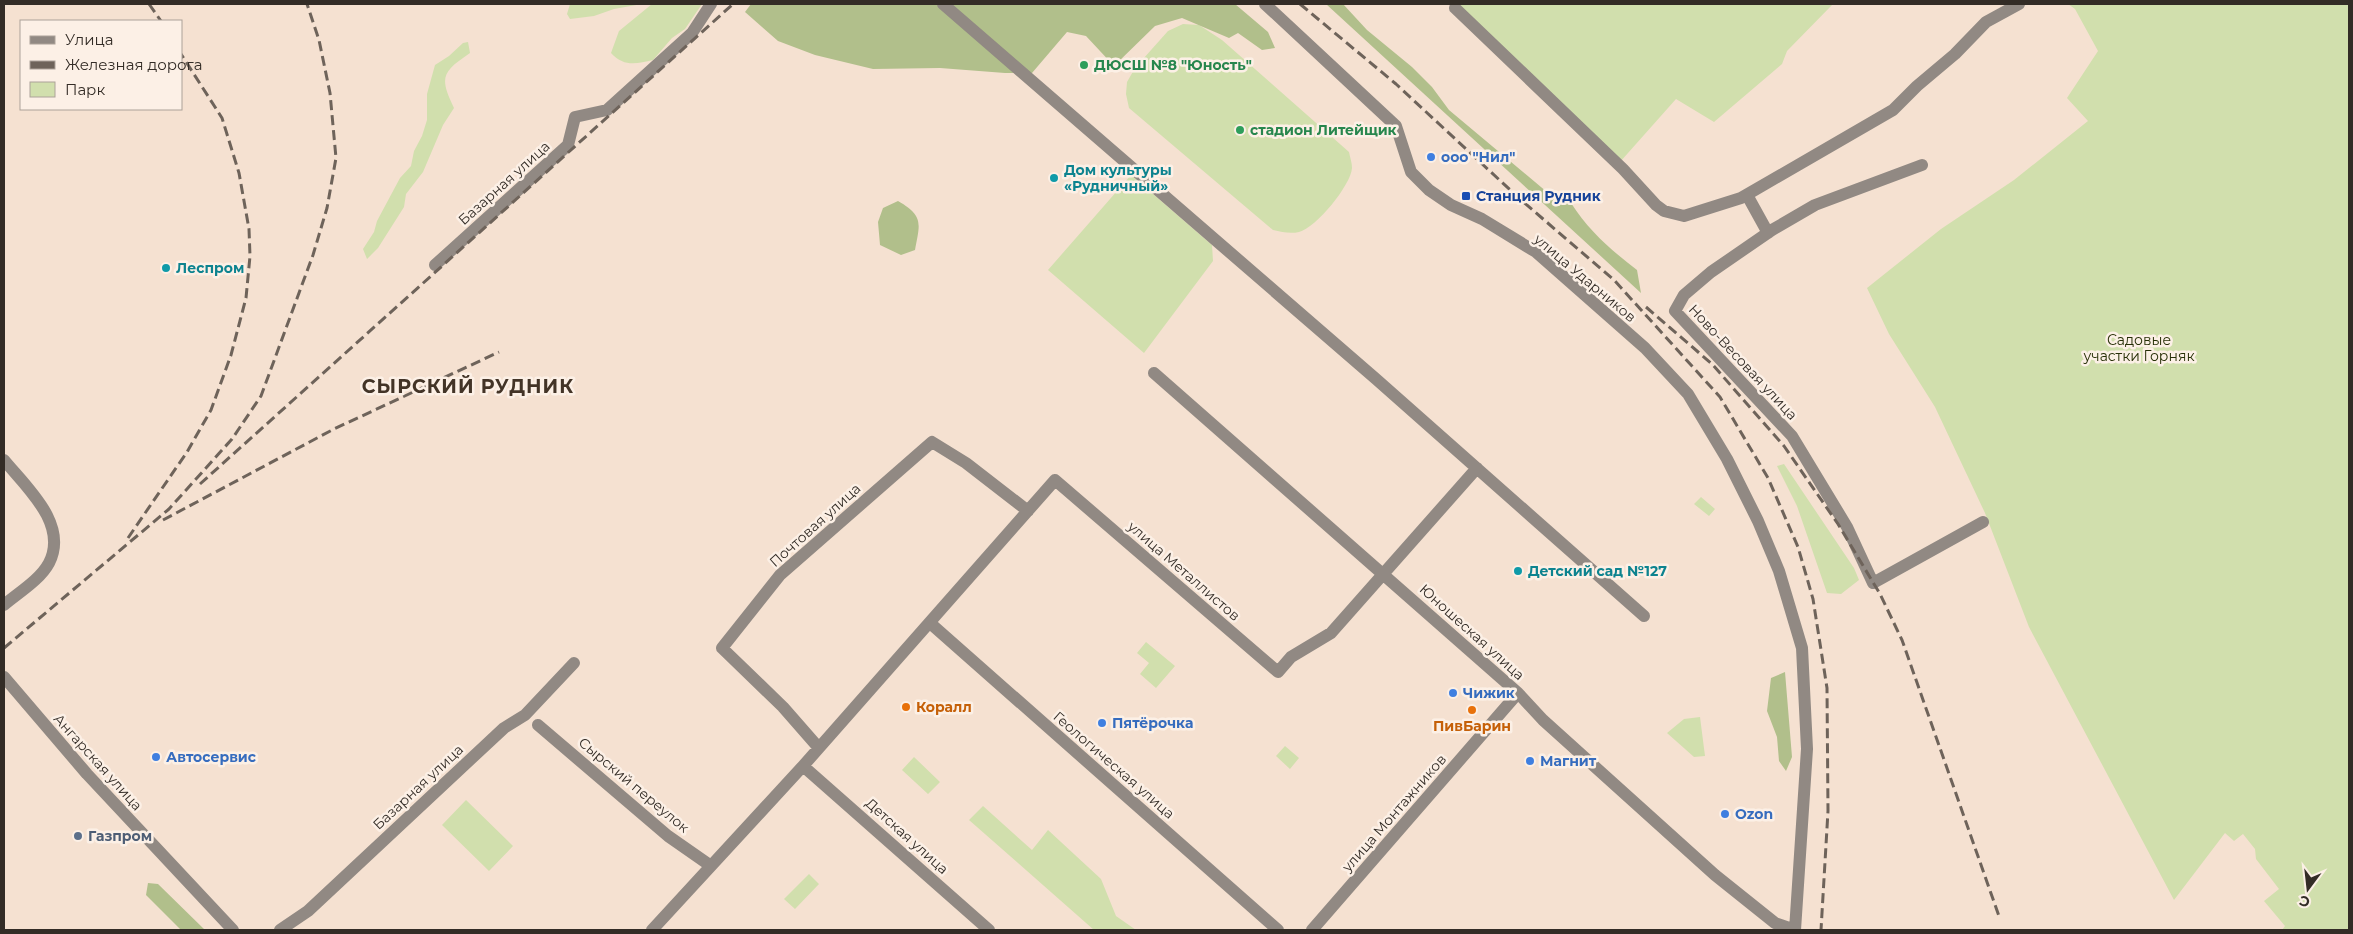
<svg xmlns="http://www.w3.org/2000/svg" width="2353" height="934" viewBox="0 0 2353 934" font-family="Montserrat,sans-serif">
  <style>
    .green { fill: #d1dfad }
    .forest { fill: #b1bf8b }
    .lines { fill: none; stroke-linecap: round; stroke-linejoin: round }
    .minor { stroke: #918983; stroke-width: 12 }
    .rail { stroke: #6e635a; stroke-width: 3; stroke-dasharray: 10 5; stroke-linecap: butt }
    .leisure-dot { fill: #2e9e5b; stroke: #fcf0e6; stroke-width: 2 }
    .shop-dot { fill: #3f7fe0; stroke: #fcf0e6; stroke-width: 2 }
    .culture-dot { fill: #0f9aa8; stroke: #fcf0e6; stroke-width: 2 }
    .transit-dot { fill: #1a4fb4; stroke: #fcf0e6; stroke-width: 2 }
    .food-dot { fill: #e8710a; stroke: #fcf0e6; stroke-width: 2 }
    .service-dot { fill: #5c6f8a; stroke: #fcf0e6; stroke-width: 2 }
    .labels { text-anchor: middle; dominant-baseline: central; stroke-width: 5; stroke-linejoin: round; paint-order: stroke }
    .leisure-label { font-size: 14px; font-weight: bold; fill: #27864d; stroke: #fcf0e6; text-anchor: start }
    .shop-label { font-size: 14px; font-weight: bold; fill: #366cbe; stroke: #fcf0e6; text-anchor: start }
    .culture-label { font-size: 14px; font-weight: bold; fill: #0d838f; stroke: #fcf0e6; text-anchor: start }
    .street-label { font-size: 14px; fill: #332c26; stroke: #fcf0e6 }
    .transit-label { font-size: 14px; font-weight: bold; fill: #164399; stroke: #fcf0e6; text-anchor: start }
    .park-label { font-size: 14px; fill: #262f06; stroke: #fcf0e6 }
    .food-label { font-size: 14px; font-weight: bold; fill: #c56008; stroke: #fcf0e6; text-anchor: start }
    .service-label { font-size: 14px; font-weight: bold; fill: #4e5e75; stroke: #fcf0e6; text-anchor: start }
    .district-label { font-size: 19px; font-weight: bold; letter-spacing: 1px; fill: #433427; stroke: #fcf0e6 }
  </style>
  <rect width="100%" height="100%" fill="#f5e1d1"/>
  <path class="green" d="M570 4H642L614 9 594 16 570 19 567 14Z
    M652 4H702L685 29 672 38 653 60C636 64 624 67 611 53L619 31Z
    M1453 4H1833L1787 51 1782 64 1714 122 1676 99 1620 162Z
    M2068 4H2349V930H2282L2285 926 2264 901 2279 889 2256 859 2255 849 2243 834 2234 841 2225 833 2174 900 2029 627 1985 513 1935 407 1889 334 1867 288 1941 229 2014 180 2088 121 2067 98 2098 51 2075 9Z
    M1183 24 1199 25 1222 40 1349 152C1350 157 1352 163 1352 168 1351 185 1316 228 1299 232 1290 234 1282 232 1273 230L1129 108 1126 94 1127 82 1135 68 1168 31Z
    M468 42 470 53C442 72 439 77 454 108L443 125 423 172 406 194 404 207 378 248 367 259 363 249 374 232 377 221 400 178 411 166 414 151 422 136 427 120V94L435 65 449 56 463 43Z
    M1131 175 1212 245 1213 261 1144 353 1048 270Z
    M1784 464 1854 568 1859 580 1841 594 1827 593 1797 506 1777 466Z
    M1701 497 1715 509 1709 516 1694 504Z
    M1146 642 1175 666 1156 688 1140 674 1149 663 1137 653Z
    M1700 717 1705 756 1694 757 1667 733 1684 719Z
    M1285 746 1299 758 1290 769 1276 756Z
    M914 757 940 782 928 794 902 770Z
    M466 800 513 846 489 871 442 825Z
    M983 806 1032 850 1048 830 1101 879 1116 916 1136 930H1094L969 820Z
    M809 874 819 884 795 909 784 899Z"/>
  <path class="forest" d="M751 4H1235L1268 32 1275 48 1262 50 1238 33 1229 38 1182 18 1155 26 1114 66 1086 36 1067 32 1032 73H1005L940 68 873 69 815 55 778 41 745 12Z
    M1326 4H1343L1367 30 1412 67 1432 87 1449 110 1560 203H1571C1589 231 1611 250 1637 270L1641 293Z
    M898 201C924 216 920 223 915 250L901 255 880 245 878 222 883 208Z
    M1785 672 1792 757 1786 771 1779 761 1777 737 1767 711 1771 678Z
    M148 883 158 884 205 930H181L146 895Z"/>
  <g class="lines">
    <path class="minor" d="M943 4 1376 379 1644 616
      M1455 8 1623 169 1656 205 1664 211 1684 216 1741 198 1893 110 1917 86 1955 54 1986 22 2019 4
      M1922 165 1815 205 1772 230 1711 272 1684 295 1675 311 1792 436 1847 527 1873 583 1983 522
      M1747 195 1768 233
      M435 265 568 145 575 117 607 110 692 33 711 4
      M1154 373 1518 693 1543 720 1715 875 1775 923 1795 930 1807 749 1802 648 1779 571 1758 521 1727 459 1688 394 1645 348 1536 252 1482 219 1451 205 1429 190 1411 172 1396 126 1265 4
      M4 460C26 487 69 524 49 563 40 580 18 593 4 605
      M930 623 1278 930
      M4 677 87 774 233 930
      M538 725 668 836 711 866
      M818 747 783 707 722 648 780 575 932 442 966 463 1028 511
      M803 766 989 930
      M280 930 308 911 504 728 525 715 574 663
      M652 930 803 766 1055 480 1278 672 1291 657 1331 633 1477 468
      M1312 930 1518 693"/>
    <path class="rail" d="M149 4 161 21
      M1300 4 1396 84 1521 200 1614 280 1720 397 1768 478 1798 547 1813 599 1827 688 1828 811 1821 930
      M1646 307 1712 364 1784 446 1838 524 1880 594 1902 640 2000 919
      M200 484 733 4
      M163 520 334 429 499 352
      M128 538 187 452 211 410 231 355 246 298 250 256 249 229 239 173 222 118 181 54
      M4 648 169 509 232 439 261 396 313 255 327 208 336 158 330 93 319 40 307 4"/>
  </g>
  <g class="leisure-dot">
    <circle cx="1084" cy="65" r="5"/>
    <circle cx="1240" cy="130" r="5"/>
  </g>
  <g class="shop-dot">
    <circle cx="1431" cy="157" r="5"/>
    <circle cx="1453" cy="693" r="5"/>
    <circle cx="1102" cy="723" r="5"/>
    <circle cx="156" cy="757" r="5"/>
    <circle cx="1530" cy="761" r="5"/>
    <circle cx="1725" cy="814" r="5"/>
  </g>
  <g class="culture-dot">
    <circle cx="1054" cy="178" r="5"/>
    <circle cx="166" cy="268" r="5"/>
    <circle cx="1518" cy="571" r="5"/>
  </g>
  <rect class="transit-dot" x="1461" y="191" width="10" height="10" rx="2.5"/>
  <g class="food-dot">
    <circle cx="906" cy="707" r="5"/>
    <circle cx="1472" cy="710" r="5"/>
  </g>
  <circle class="service-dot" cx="78" cy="836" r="5"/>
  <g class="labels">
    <g class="leisure-label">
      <text x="1094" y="65">ДЮСШ №8 "Юность"</text>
      <text x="1250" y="130">стадион Литейщик</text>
    </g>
    <g class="shop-label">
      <text x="1441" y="157">ооо "Нил"</text>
      <text x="1463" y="693">Чижик</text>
      <text x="1112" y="723">Пятёрочка</text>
      <text x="166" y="757">Автосервис</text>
      <text x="1540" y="761">Магнит</text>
      <text x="1735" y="814">Ozon</text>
    </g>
    <g class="culture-label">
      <text x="1064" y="170">Дом культуры<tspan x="1064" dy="16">«Рудничный»</tspan></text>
      <text x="176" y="268">Леспром</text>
      <text x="1528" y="571">Детский сад №127</text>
    </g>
    <g class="street-label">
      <text transform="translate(504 183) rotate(-42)">Базарная улица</text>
      <text transform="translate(1585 278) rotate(40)">улица Ударников</text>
      <text transform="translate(1743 362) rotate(47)">Ново-Весовая улица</text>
      <text transform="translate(815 525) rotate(-42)">Почтовая улица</text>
      <text transform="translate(1184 571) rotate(41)">улица Металлистов</text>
      <text transform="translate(1472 632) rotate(42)">Юношеская улица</text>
      <text transform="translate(98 762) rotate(48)">Ангарская улица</text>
      <text transform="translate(1114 765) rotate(41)">Геологическая улица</text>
      <text transform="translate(634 785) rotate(40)">Сырский переулок</text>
      <text transform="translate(418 787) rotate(-43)">Базарная улица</text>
      <text transform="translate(1394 813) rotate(-49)">улица Монтажников</text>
      <text transform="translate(907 836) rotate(42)">Детская улица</text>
    </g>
    <g class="transit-label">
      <text x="1476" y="196">Станция Рудник</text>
    </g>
    <g class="park-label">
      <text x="2139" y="340">Садовые<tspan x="2139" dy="16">участки Горняк</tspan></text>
    </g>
    <g class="food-label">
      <text x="916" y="707">Коралл</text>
      <text x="1472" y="726" text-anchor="middle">ПивБарин</text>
    </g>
    <g class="service-label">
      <text x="88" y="836">Газпром</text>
    </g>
    <g class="district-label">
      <text x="468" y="386">СЫРСКИЙ РУДНИК</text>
    </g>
  </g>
  <rect width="2353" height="934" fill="none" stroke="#332c26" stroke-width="10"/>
  <rect x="20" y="20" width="162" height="90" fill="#fcf0e6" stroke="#aca299"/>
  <rect x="30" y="36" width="25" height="8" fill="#918983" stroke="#aca299"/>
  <text x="65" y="45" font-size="15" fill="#332c26">Улица</text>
  <rect x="30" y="61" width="25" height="8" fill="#6e635a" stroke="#aca299"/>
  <text x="65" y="70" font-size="15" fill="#332c26">Железная дорога</text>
  <rect x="30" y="82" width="25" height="15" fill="#d1dfad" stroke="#aca299"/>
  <text x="65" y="95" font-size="15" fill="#332c26">Парк</text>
  <g transform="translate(2308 889) rotate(195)" stroke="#fcf0e6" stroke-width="4" paint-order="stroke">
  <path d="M0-4L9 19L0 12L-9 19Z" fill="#332c26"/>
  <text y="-8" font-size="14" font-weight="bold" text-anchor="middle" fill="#332c26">С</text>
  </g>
</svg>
